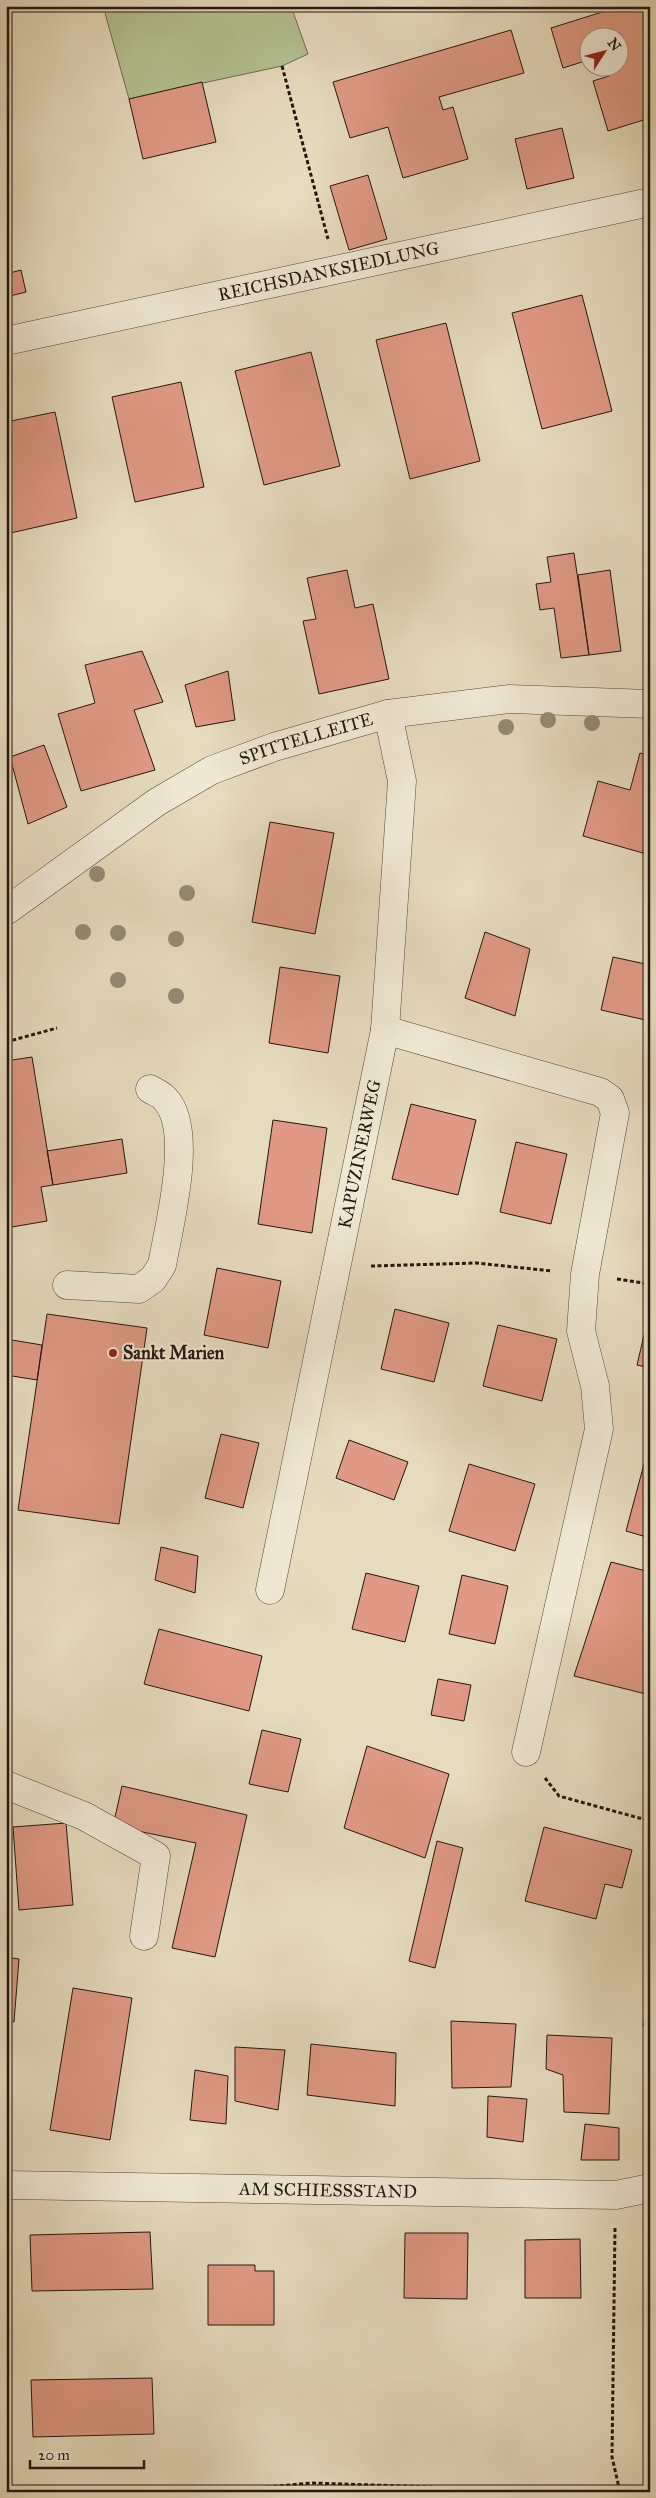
<svg xmlns="http://www.w3.org/2000/svg" width="656" height="2498" viewBox="0 0 656 2498" font-family="'IM FELL Great Primer',serif">
  <style>
    .green { fill: #b4c091; stroke: #6c6c50 }
    .building { fill: #e09984; stroke: #24170f }
    .lines { fill: none; stroke-linecap: round; stroke-linejoin: round }
    .minor-casing { stroke: #54483a; stroke-width: 29 }
    .path { stroke: #24170f; stroke-width: 3; stroke-dasharray: 4 2.5; stroke-linecap: butt }
    .minor { stroke: #efe8d4; stroke-width: 28 }
    .tree { fill: #938b73 }
    .poi-dot { fill: #8f2418; stroke: #efe8d4; stroke-width: 2 }
    .labels { text-anchor: middle; dominant-baseline: central; stroke-width: 4; stroke-linejoin: round; paint-order: stroke }
    .street-label { font-size: 18px; fill: #24170f; stroke: #efe8d4 }
    .poi-label { font-size: 18px; font-weight: bold; fill: #24170f; stroke: #efe8d4; text-anchor: start }
  </style>
  <rect width="100%" height="100%" fill="#e6dbbd"/>
  <filter id="stains"><feTurbulence type="fractalNoise" baseFrequency=".004" numOctaves="4"/><feColorMatrix values="0 0 0 0 .2 0 0 0 0 .09 0 0 0 0 .02 0 0 0 .5 -.17"/></filter>
  <radialGradient id="worn" r=".72"><stop offset=".6" stop-color="#630" stop-opacity="0"/><stop offset="1" stop-color="#630" stop-opacity=".3"/></radialGradient>
  <path class="green" d="M103 6H291L308 54 282 66 129 99Z"/>
  <path class="building" d="M614 6H645L650 18V55L645 56 650 74V118L608 131 593 81 609 76 606 68H618V38H588V60L563 68 551 28 615 8Z
    M511 30 524 73 439 97 443 110 453 107 468 159 403 178 388 127 350 138 333 82Z
    M202 82 216 142 143 159 129 99Z
    M562 128 574 178 527 189 515 139Z
    M368 175 387 239 349 250 330 186Z
    M21 270 26 292 6 297V274Z
    M582 295 612 411 542 429 512 313Z
    M446 323 480 461 410 479 376 340Z
    M311 352 340 466 264 485 235 371Z
    M181 382 204 487 135 502 112 397Z
    M55 412 77 518 6 534V422Z
    M574 553 589 655 561 658 554 608 540 610 536 584 551 582 547 557Z
    M347 570 355 608 373 604 389 679 319 694 303 621 316 619 307 578Z
    M610 570 621 651 589 655 578 575Z
    M142 651 163 702 134 710 155 770 81 791 58 714 95 703 85 665Z
    M228 671 235 720 196 727 185 685Z
    M44 745 67 807 28 824 10 757Z
    M640 753 650 756V855L583 836 598 781 630 790Z
    M270 822 334 833 315 934 252 922Z
    M485 932 530 949 515 1016 465 998Z
    M613 957 650 965V1021L601 1010Z
    M280 967 340 976 328 1053 269 1043Z
    M32 1057 53 1185 41 1187 47 1221 6 1228V1061Z
    M411 1104 476 1120 458 1195 392 1179Z
    M273 1120 327 1128 312 1233 258 1224Z
    M122 1139 127 1173 53 1185 47 1151Z
    M516 1142 567 1154 551 1224 500 1212Z
    M217 1268 281 1281 268 1348 204 1335Z
    M395 1309 449 1323 434 1382 381 1369Z
    M47 1314 147 1328 119 1524 18 1510Z
    M648 1318H650V1368L637 1365Z
    M498 1325 557 1339 542 1401 483 1386Z
    M6 1339 42 1345 37 1380 6 1375Z
    M221 1434 259 1443 243 1508 205 1498Z
    M349 1440 408 1462 394 1500 336 1478Z
    M469 1464 535 1484 515 1551 449 1531Z
    M644 1464 650 1465V1538L626 1531Z
    M161 1547 198 1556 195 1593 155 1580Z
    M611 1562 650 1572V1695L574 1676Z
    M366 1573 419 1586 405 1642 352 1629Z
    M462 1575 508 1586 495 1644 449 1634Z
    M159 1629 262 1656 249 1711 144 1684Z
    M438 1679 471 1685 464 1721 431 1715Z
    M262 1730 301 1739 288 1792 249 1784Z
    M367 1746 449 1774 425 1858 344 1828Z
    M122 1786 247 1815 215 1957 172 1948 196 1843 113 1826Z
    M66 1823 73 1905 19 1910 13 1827Z
    M544 1827 632 1850 622 1888 605 1884 596 1919 525 1901Z
    M437 1841 463 1848 435 1968 409 1961Z
    M6 1957 19 1959 14 2022 6 2021Z
    M73 1988 132 1998 110 2140 50 2130Z
    M650 2002V2028L643 2026Z
    M451 2021 516 2024 511 2087 452 2088Z
    M547 2035 612 2038 609 2114 564 2112 563 2075 546 2069Z
    M311 2044 396 2053 395 2106 307 2095Z
    M235 2047 285 2050 278 2110 235 2101Z
    M195 2070 228 2076 226 2124 190 2120Z
    M488 2096 527 2099 523 2142 487 2137Z
    M585 2124 619 2128V2160H581Z
    M150 2232 153 2289 32 2291 30 2235Z
    M405 2233H468L467 2299 404 2298Z
    M580 2239 581 2298H525V2240Z
    M208 2265H255V2271H274V2325H208Z
    M152 2378 154 2434 33 2437 31 2380Z"/>
  <g class="lines">
    <defs>
      <g id="minor">
        <path id="s1" d="M6 341 650 202"/>
        <path id="s2" d="M6 911 157 802 212 770 274 747 388 714 510 699 650 704"/>
        <path d="M385 1030 600 1092 610 1099 615 1113 585 1274 581 1331 595 1386 599 1429 526 1752"/>
        <path d="M67 1285 139 1289 153 1279 162 1265C169 1226 194 1131 166 1100 163 1095 155 1092 150 1089"/>
        <path id="s3" d="M270 1590 385 1030 402 781 388 714"/>
        <path d="M6 1785 84 1816 156 1856 144 1936"/>
        <path id="s4" d="M6 2185 616 2195 650 2188"/>
      </g>
    </defs>
    <use href="#minor" class="minor-casing"/>
    <path class="path" d="M282 66 328 239
      M6 1042 57 1028
      M371 1266 476 1263 552 1271
      M617 1279 650 1284
      M545 1778 559 1796 650 1821
      M615 2228 612 2457 620 2492
      M215 2492 311 2483 435 2487 460 2492"/>
    <use href="#minor" class="minor"/>
  </g>
  <g class="tree">
    <circle cx="548" cy="720" r="8"/>
    <circle cx="592" cy="723" r="8"/>
    <circle cx="506" cy="727" r="8"/>
    <circle cx="97" cy="874" r="8"/>
    <circle cx="187" cy="893" r="8"/>
    <circle cx="83" cy="932" r="8"/>
    <circle cx="118" cy="933" r="8"/>
    <circle cx="176" cy="939" r="8"/>
    <circle cx="118" cy="980" r="8"/>
    <circle cx="176" cy="996" r="8"/>
  </g>
  <circle class="poi-dot" cx="113" cy="1353" r="5"/>
  <g class="labels">
    <g class="street-label">
      <text stroke="none"><textPath href="#s1" startOffset="330">REICHSDANKSIEDLUNG</textPath></text>
      <text stroke="none"><textPath href="#s2" startOffset="349">SPITTELLEITE</textPath></text>
      <text stroke="none"><textPath href="#s3" startOffset="445">KAPUZINERWEG</textPath></text>
      <text stroke="none"><textPath href="#s4" startOffset="322">AM SCHIESSSTAND</textPath></text>
    </g>
    <g class="poi-label">
      <text x="123" y="1353">Sankt Marien</text>
    </g>
  </g>
  <rect width="656" height="2498" fill="none" stroke="#e6dbbd" stroke-width="25"/>
  <rect x="8" y="8" width="641" height="2483" fill="none" stroke="#24170f" stroke-width="2.5"/>
  <rect x="12" y="12" width="631" height="2473" fill="none" stroke="#24170f"/>
  <g transform="translate(604 52) rotate(54)"><circle r="24" fill="#efe8d4" stroke="#9e9485"/>
  <path d="M0-4L9 19L0 12L-9 19Z" fill="#8f2418"/>
  <text y="-8" font-size="14" font-weight="bold" text-anchor="middle" fill="#24170f">N</text>
  </g>
  <path d="M30 2460v8h114v-8" fill="none" stroke="#24170f" stroke-width="2.5"/>
  <text x="38" y="2460" font-size="15" fill="#24170f" stroke="#efe8d4" stroke-width="4" paint-order="stroke">20 m</text>
  <rect width="100%" height="100%" filter="url(#stains)"/>
  <rect width="100%" height="100%" fill="url(#worn)"/>
</svg>
